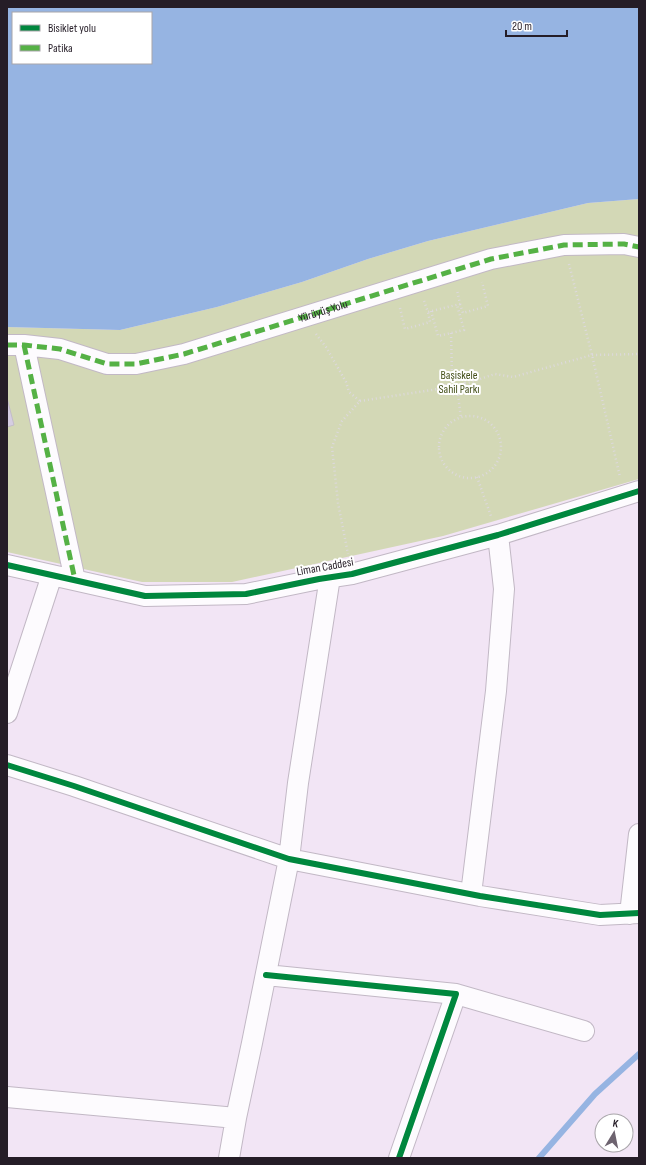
<svg xmlns="http://www.w3.org/2000/svg" width="646" height="1165" viewBox="0 0 646 1165" font-family="'Sofia Sans Condensed',sans-serif">
  <style>
    .green { fill: #d3d8b6 }
    .water { fill: #96b4e2; fill-rule: evenodd }
    .lines { fill: none; stroke-linecap: round; stroke-linejoin: round }
    .stream { stroke: #96b4e2; stroke-width: 6 }
    .building { fill: #d5cde2; stroke: #c3bcc9 }
    .street-casing { stroke: #c2b8c5; stroke-width: 22 }
    .path { stroke: #ddd9dd; stroke-width: 2.5; stroke-dasharray: 1 3; stroke-linecap: butt }
    .street { stroke: #fdfbfe; stroke-width: 20 }
    .quiet { stroke: #55b145; stroke-width: 5; stroke-dasharray: 10 5; stroke-linecap: butt }
    .cycleway-casing { stroke: #fff; stroke-width: 8 }
    .cycleway { stroke: #00873e; stroke-width: 6 }
    .labels { text-anchor: middle; dominant-baseline: central; stroke-width: 4; stroke-linejoin: round; paint-order: stroke }
    .street-label { font-size: 12px; fill: #251d27; stroke: #fff }
    .park-label { font-size: 12px; fill: #45511a; stroke: #fff }
  </style>
  <rect width="100%" height="100%" fill="#f2e5f5"/>
  <path class="green" d="M639 199V479L443 536 232 582H142L7 552V327L120 330 217 307 302 282 368 259 428 241 588 203Z"/>
  <path class="water" d="M7 7H639V199L588 203 428 241 368 259 302 282 217 307 120 330 7 327ZM13 13H151V63H13Z"/>
  <g class="lines">
    <path class="stream" d="M539 1158 595 1094 639 1054"/>
  </g>
  <path class="building" d="M7 398 14 425 7 427Z"/>
  <g class="lines">
    <defs>
      <path id="street" d="M7 345H24L60 349 107 364H136L184 354 491 259 564 245 624 244 639 247
        M24 345 75 580
        M7 565 145 596 246 594 319 579 352 574 498 535 639 491
        M7 713 52 575
        M7 765 74 786 289 859 480 896 600 915 639 913
        M471 894 496 691 504 589 498 535
        M630 914 639 834
        M266 975 456 994 399 1158
        M456 994 584 1031
        M7 1097 236 1118
        M229 1158 236 1118 252 1043 289 859 298 783 330 577"/>
    </defs>
    <use href="#street" class="street-casing"/>
    <path class="path" d="M569 264 592 355 620 477
      M424 301 428 312 460 304 457 290
      M460 304 463 313 488 306 482 282
      M400 308 405 329 430 322 428 312
      M431 311 438 336 464 330 457 305
      M451 333 452 376
      M316 334 326 347 346 382 349 392 360 401 342 421 332 447 338 503 348 554
      M445 385a10 10 0 1 1 20 0a10 10 0 1 1-20 0Z
      M465 384 495 374 513 377 592 355 639 354
      M458 395 461 418
      M360 401 445 388
      M439 447a31 31 0 1 1 62 0a31 31 0 1 1-62 0Z
      M477 477 491 516"/>
    <use href="#street" class="street"/>
    <g class="quiet">
      <path id="s1" d="M7 345H24L60 349 107 364H136L184 354 491 259 564 245 624 244 639 247"/>
      <path d="M24 345 75 580"/>
    </g>
    <defs>
      <path id="cycleway" d="M7 565 145 596 246 594 319 579 352 574 498 535 639 491
        M7 765 74 786 289 859 480 896 600 915 639 913
        M266 975 456 994 399 1158"/>
    </defs>
    <use href="#cycleway" class="cycleway-casing"/>
    <use href="#cycleway" class="cycleway"/>
  </g>
  <g class="labels">
    <g class="street-label">
      <text stroke="none"><textPath href="#s1" startOffset="326">Yürüyüş Yolu</textPath></text>
      <text transform="translate(325 567) rotate(-10)">Liman Caddesi</text>
    </g>
    <g class="park-label">
      <text x="459" y="375">Başiskele<tspan x="459" dy="14">Sahil Parkı</tspan></text>
    </g>
  </g>
  <rect width="646" height="1165" fill="none" stroke="#251d27" stroke-width="16"/>
  <rect x="12" y="12" width="140" height="52" fill="#ffffff" stroke="#a8a5a9"/>
  <rect x="20" y="25" width="20" height="6" fill="#00873e" stroke="#a8a5a9"/>
  <text x="48" y="32" font-size="12" fill="#251d27">Bisiklet yolu</text>
  <rect x="20" y="45" width="20" height="6" fill="#55b145" stroke="#a8a5a9"/>
  <text x="48" y="52" font-size="12" fill="#251d27">Patika</text>
  <g transform="translate(614 1133) rotate(10)"><circle r="19" fill="#ffffff" stroke="#a8a5a9"/>
  <path d="M0-3L7 15L0 10L-7 15Z" fill="#6d636f"/>
  <text y="-6" font-size="11" font-weight="bold" text-anchor="middle" fill="#251d27">K</text>
  </g>
  <path d="M506 30v6h61v-6" fill="none" stroke="#251d27" stroke-width="2"/>
  <text x="512" y="30" font-size="12" fill="#251d27" stroke="#ffffff" stroke-width="3" paint-order="stroke">20 m</text>
</svg>
